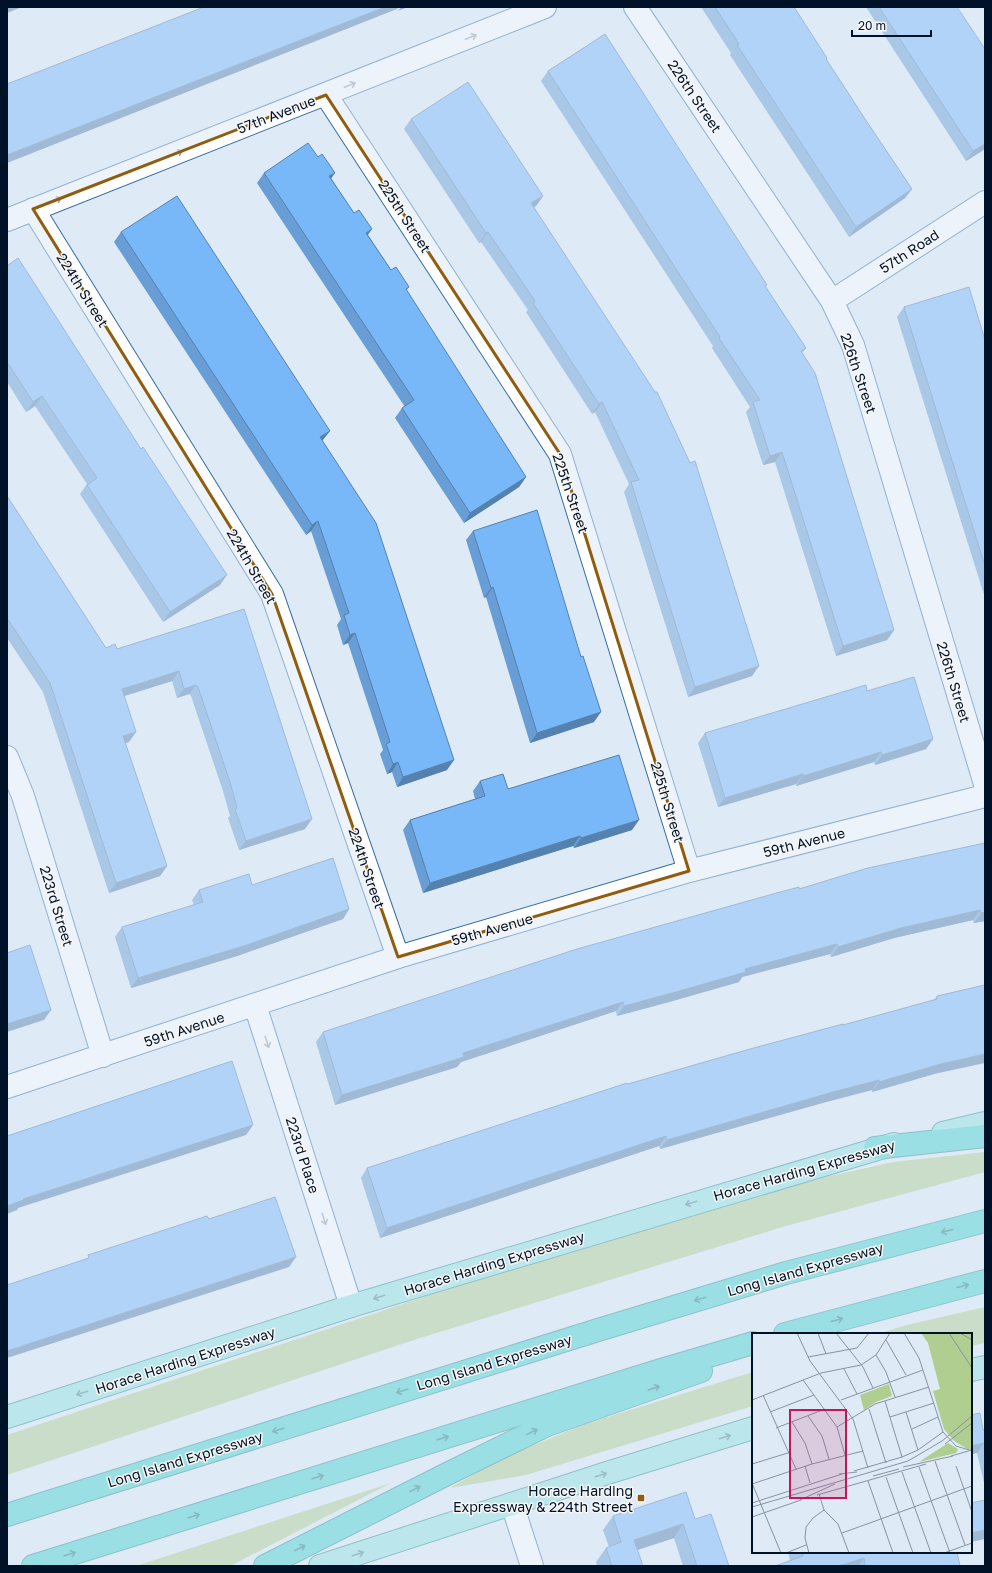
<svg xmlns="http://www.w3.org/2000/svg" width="992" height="1573" viewBox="0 0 992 1573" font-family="'Golos Text',sans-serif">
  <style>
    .green { fill: #afce90 }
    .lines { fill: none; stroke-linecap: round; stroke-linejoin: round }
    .minor-casing { stroke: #356da4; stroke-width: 24 }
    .major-casing { stroke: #2e8f93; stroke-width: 24 }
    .highway-casing { stroke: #2e8f93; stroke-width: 24 }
    .minor { stroke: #fff; stroke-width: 22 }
    .major { stroke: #90e5e0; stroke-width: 22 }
    .highway { stroke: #46d3cc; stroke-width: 22 }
    .wall { fill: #689ed5 }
    .shaded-wall { fill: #5581ae }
    .building { fill: #79b8f8; stroke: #5581ae }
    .oneway { stroke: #99a0a9 }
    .oneway2 { stroke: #4f868d }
    .oneway3 { stroke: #267c82 }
    .marked { fill: none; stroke: #905d0e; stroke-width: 3; stroke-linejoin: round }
    .poi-dot { fill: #905d0e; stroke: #f6f6f6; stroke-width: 1.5 }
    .labels { text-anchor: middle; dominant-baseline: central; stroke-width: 3; stroke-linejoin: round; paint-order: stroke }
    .street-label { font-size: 14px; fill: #001228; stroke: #f6f6f6 }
    .poi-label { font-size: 14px; fill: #001228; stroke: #f6f6f6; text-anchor: end }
    .inset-road { fill: none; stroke: #8594a4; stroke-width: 1 }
    .view { fill: #c2185b; fill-opacity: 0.15; stroke: #c2185b; stroke-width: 2 }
    .inset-edge { fill: none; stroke: #001228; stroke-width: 2 }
  </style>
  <rect width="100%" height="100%" fill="#deeaf6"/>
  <path class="green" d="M985 1152V1172L786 1226 420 1338 7 1475V1435L466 1283 826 1177 893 1162Z
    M985 1307V1343L971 1346V1334H878L907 1325Z
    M753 1372V1406L526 1475 450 1488 500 1459 585 1424Z
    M391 1483 230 1566H136Z"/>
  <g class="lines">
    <defs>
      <path id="minor" d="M635 7 832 301 853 345 985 784
        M326 95 560 454 689 871
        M33 209 272 594 398 957
        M7 220 545 7
        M832 301 985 202
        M7 757 23 796 103 1056
        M255 1005 351 1306
        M7 1087 398 957 689 871 985 796
        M512 1504 532 1566"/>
      <path id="major" d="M943 1133 985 1123
        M971 1370 985 1367
        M7 1417 351 1306 894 1144
        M320 1566 607 1473 753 1428"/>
      <path id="highway" d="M875 1148 985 1136
        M785 1334 985 1281
        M7 1515 598 1330 786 1273 985 1221
        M33 1566 661 1370 753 1343
        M265 1566 449 1473 547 1425 701 1371"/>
    </defs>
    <use href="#minor" class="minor-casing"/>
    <use href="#major" class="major-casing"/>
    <use href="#highway" class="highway-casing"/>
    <use href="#minor" class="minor"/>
    <use href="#major" class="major"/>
    <use href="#highway" class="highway"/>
  </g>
  <path class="wall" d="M701 7H794L826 59 867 122 912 189 905 198 849 237 730 55 731 53Z
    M866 7H957L985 149 966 161Z
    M548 71 766 287 806 348 802 353 894 630 887 640 836 656 775 462 763 465 746 412 750 407 712 348 713 346 541 81Z
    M411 119 543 196 536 206 534 207 752 676 688 697 624 492 629 484 595 412 592 414 526 312 528 310 481 242 479 243 404 129Z
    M318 157 331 178 391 270 409 287 406 291 526 477 519 487 464 523 395 418 402 408 405 407 257 183 264 173Z
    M121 232 323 440 322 441 447 770 397 787 392 772 387 774 380 754 383 750 348 643 343 645 337 625 341 619 311 531 306 535 114 242Z
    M7 266 220 585 163 622 80 494 87 484 35 406 26 412 7 382Z
    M904 307 985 340V598L897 317Z
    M7 496 106 648 117 649 244 609 305 829 239 850 228 818 230 816 223 791 191 696 189 694 177 698 172 681 124 696 129 742 125 743 167 866 160 876 109 893 43 692 7 638Z
    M473 531 581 657 594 722 530 743 486 597 484 598 466 540Z
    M867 691 933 739 926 749 875 765 874 762 796 786V784L718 807 698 743 705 733Z
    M480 781 508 789 632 830 574 848 573 846 423 893 403 830 410 820 475 799 473 791Z
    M985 843V921L974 923 973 920 894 938 831 957 830 954 742 977 739 982 669 1002 617 1016 616 1011 461 1062 457 1067 335 1105 316 1042 323 1032 799 889Z
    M252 885 349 909 343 919 237 956 131 988 115 937 122 927 194 905 192 900 199 890Z
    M985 985 934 1074 872 1092V1090L826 1102 660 1149 659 1146 380 1238 361 1178 367 1168 628 1084 934 1000 937 996Z
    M971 1415 983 1430 985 1429V1487L977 1453 971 1454Z
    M613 1516 695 1519 729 1566H683L674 1538 637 1550 643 1566H597L596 1562 606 1548 609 1547 603 1530Z
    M788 1552H957L960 1566H775L790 1561Z"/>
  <path class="shaded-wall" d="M7 7H22L7 13Z
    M385 7H399L397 9 7 163V155Z
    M401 7H408L398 11Z
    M985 144V149L966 161 973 151Z
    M335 173 328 183 329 176Z
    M912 189 905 198 849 237 856 227Z
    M543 196 536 206 525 213 531 203Z
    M372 229 365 239 366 233Z
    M488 232 481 242 479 243 486 233Z
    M42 396 35 406 26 412 33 402Z
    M602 402 595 412 592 414 599 404Z
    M330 431 323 440 313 447 320 437Z
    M782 452 775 462 763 465 770 456Z
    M526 477 519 487 464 523 470 513Z
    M318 521 311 531 306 535 312 525Z
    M227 575 220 585 163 622 170 612Z
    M493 587 486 597 484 598 491 588Z
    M894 630 887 640 836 656 843 646Z
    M355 633 348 643 343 645 350 635Z
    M759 666 752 676 688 697 695 687Z
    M179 671 172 681 115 699 122 689Z
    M196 685 189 694 177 698 184 689Z
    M601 712 594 722 530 743 537 733Z
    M136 732 129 742 116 746 123 736Z
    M933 739 926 749 875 765 882 755Z
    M881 752 874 762 796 786 803 776Z
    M454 760 447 770 397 787 403 777Z
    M398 762 392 772 387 774 393 764Z
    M803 774 796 784 718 807 725 798Z
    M312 819 305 829 239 850 246 841Z
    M639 820 632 830 574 848 581 838Z
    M580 836 573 846 423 893 430 883Z
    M167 866 160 876 109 893 116 883Z
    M349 909 343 919 237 956 131 988 138 978Z
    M980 910 973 920 894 938 831 957 838 947 901 928Z
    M985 912V921L974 923 981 913Z
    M837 944 830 954 742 977 739 982 669 1002 617 1016 624 1006 745 969Z
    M623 1002 616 1011 461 1062 457 1067 335 1105 342 1095 463 1053Z
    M51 1010 44 1020 7 1032V1024Z
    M985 1054V1063L934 1074 872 1092 879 1082 941 1064Z
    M879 1080 872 1090 826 1102 660 1149 667 1140 833 1092Z
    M253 1125 246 1135 18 1208 17 1210 7 1214V1206L23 1199Z
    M666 1136 659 1146 380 1238 387 1228Z
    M296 1257 289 1267 7 1358V1351Z
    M984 1443 977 1453 971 1454V1446Z
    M683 1524 674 1538 625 1554 634 1540Z
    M985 1530V1539L971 1542V1533Z
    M864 1558 858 1566H839Z"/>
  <path class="building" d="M204 7H385L7 155V84Z
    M715 7H794L827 58 826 59 867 122 912 189 856 227 737 45 739 44Z
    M879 7H957L985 49V144L973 151Z
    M605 34 767 285 765 286 806 348 801 351 815 373 894 630 843 646 782 452 770 456 753 402 760 400 719 338 720 337 548 71Z
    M468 82 543 196 531 203 655 392H657L690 463 695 461 759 666 695 687 631 482 639 480 602 402 599 404 533 303 535 301 488 232 486 233 411 119Z
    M308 143 318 157 322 154 329 164 335 173 329 176 354 213 359 210 372 229 366 233 391 270 396 267 409 287 406 289 526 477 470 513 402 408 414 400 264 173Z
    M177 196 330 431 320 437 376 523 454 760 403 777 398 762 393 764 386 744 390 742 355 633 350 635 344 615 349 613 318 521 312 525 121 232Z
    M18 258 141 449 143 447 227 575 170 612 87 485 97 478 42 396 33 402 7 362V266Z
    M969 287 985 340V566L904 307Z
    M7 496 106 648 115 644 117 649 244 609 312 819 246 841 235 809 237 808 230 782 198 687 196 685 184 689 179 671 148 681 122 689 136 732 123 736 167 866 116 883 50 683 7 618Z
    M537 510 581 657 583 656 601 712 537 733 493 587 491 588 473 531Z
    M914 677 933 739 882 755 881 752 803 776V774L725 798 705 733 866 685 867 691Z
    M619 755 639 820 581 838 580 836 430 883 410 820 485 796 480 781 503 774 508 789Z
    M985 843V912L981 913 980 910 901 928 838 947 837 944 745 969 746 972 676 992 624 1006 623 1002 463 1053 464 1057 342 1095 323 1032 577 949 773 894 799 887V889L868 868Z
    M333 858 349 909 244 946 138 978 122 927 203 902 199 890 249 874 252 885Z
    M30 945 51 1010 7 1024V953Z
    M985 985V1054L941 1064 879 1082V1080L833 1092 667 1140 666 1136 387 1228 367 1168 627 1083 628 1084 750 1049 843 1024V1025L937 999V996Z
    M232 1061 253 1125 23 1199 24 1200 7 1206V1136Z
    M275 1197 296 1257 7 1351V1285L89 1258 88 1255 207 1216 209 1219Z
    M980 1413 983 1430 985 1429V1446L984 1443 971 1446V1415Z
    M686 1492 695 1519 711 1514 729 1566H697L683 1524 634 1540 643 1566H612L606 1548 621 1542 613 1516Z
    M985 1500V1530L971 1533V1503Z
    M802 1552H957L960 1566H865L864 1558 839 1566H775L803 1556Z"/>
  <defs><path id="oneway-shaft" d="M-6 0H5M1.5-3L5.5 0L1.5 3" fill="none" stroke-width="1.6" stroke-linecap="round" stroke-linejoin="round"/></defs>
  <g class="oneway">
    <use href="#oneway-shaft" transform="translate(471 37) rotate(-22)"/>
    <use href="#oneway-shaft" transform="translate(350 85) rotate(-22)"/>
    <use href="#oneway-shaft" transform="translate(177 153) rotate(-21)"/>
    <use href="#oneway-shaft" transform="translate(56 200) rotate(-21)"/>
    <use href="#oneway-shaft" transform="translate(267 1042) rotate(72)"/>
    <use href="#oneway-shaft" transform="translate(324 1219) rotate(72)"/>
  </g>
  <g class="oneway2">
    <use href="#oneway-shaft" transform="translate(691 1203) rotate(163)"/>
    <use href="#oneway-shaft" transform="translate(379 1297) rotate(163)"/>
    <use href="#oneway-shaft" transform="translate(82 1393) rotate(162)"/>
    <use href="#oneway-shaft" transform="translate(725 1437) rotate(-17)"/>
    <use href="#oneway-shaft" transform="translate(601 1475) rotate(-18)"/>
    <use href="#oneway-shaft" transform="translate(358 1554) rotate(-18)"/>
  </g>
  <g class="oneway3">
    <use href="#oneway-shaft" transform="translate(947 1231) rotate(165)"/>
    <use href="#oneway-shaft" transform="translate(963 1286) rotate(-15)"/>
    <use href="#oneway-shaft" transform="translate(700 1299) rotate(163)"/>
    <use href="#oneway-shaft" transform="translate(837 1320) rotate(-15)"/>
    <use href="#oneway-shaft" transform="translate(654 1388) rotate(-19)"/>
    <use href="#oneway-shaft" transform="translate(402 1391) rotate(163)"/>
    <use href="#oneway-shaft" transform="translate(278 1430) rotate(163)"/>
    <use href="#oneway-shaft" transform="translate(532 1432) rotate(-26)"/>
    <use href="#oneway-shaft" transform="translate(443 1438) rotate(-17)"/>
    <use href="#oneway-shaft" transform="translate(318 1477) rotate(-17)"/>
    <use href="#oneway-shaft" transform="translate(415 1489) rotate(-27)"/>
    <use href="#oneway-shaft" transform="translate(194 1516) rotate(-17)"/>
    <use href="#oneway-shaft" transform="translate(300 1548) rotate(-27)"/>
    <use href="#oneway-shaft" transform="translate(70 1554) rotate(-17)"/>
  </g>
  <path d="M0 0H992V1573H0ZM326 95 560 454 689 871 398 957 272 594 33 209Z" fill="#deeaf6" fill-opacity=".55" fill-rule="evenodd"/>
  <path class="marked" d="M326 95 560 454 689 871 398 957 272 594 33 209Z"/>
  <rect class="poi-dot" x="637" y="1494" width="8" height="8" rx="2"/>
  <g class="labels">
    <g class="street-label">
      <text transform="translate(695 96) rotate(56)">226th Street</text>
      <text transform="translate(276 114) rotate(-21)">57th Avenue</text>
      <text transform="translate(405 216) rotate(57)">225th Street</text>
      <text transform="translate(909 251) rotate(-33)">57th Road</text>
      <text transform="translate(83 290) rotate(58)">224th Street</text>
      <text transform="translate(859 373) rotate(71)">226th Street</text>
      <text transform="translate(571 493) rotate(71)">225th Street</text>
      <text transform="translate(252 566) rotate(60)">224th Street</text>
      <text transform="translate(954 682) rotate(73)">226th Street</text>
      <text transform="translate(668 802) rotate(73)">225th Street</text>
      <text transform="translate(804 842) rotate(-14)">59th Avenue</text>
      <text transform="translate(367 868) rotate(71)">224th Street</text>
      <text transform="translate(57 906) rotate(73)">223rd Street</text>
      <text transform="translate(492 929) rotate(-16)">59th Avenue</text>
      <text transform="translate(184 1029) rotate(-18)">59th Avenue</text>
      <text transform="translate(303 1155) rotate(72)">223rd Place</text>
      <text transform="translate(804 1170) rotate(-16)">Horace Harding Expressway</text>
      <text transform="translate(494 1263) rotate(-17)">Horace Harding Expressway</text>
      <text transform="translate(805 1269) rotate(-16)">Long Island Expressway</text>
      <text transform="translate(185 1360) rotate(-18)">Horace Harding Expressway</text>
      <text transform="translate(494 1362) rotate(-17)">Long Island Expressway</text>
      <text transform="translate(185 1459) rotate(-17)">Long Island Expressway</text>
    </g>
    <g class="poi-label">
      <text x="633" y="1490">Horace Harding<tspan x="633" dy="16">Expressway &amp; 224th Street</tspan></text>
    </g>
  </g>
  <g transform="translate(752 1333)">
    <rect width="220" height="220" fill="#deeaf6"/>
    <path d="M169 0H220V119L202 108 192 96 181 58 188 56 176 10ZM137 51 140 63 124 69 112 77 108 62ZM196 110 206 116 204 120 167 129Z" fill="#afce90"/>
    <path class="inset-road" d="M45 0 58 28 101 86 116 135M66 0 74 21M84 0 111 34 121 55M152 0 167 25 191 99M197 0 220 35M208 0 220 7M134 7 154 42M124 22 134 39 143 64M56 24 105 15 117 0M92 36 105 61M51 47 85 94 93 122M11 62 44 136M0 67 69 40 109 32 124 22 138 0M89 67 171 37M133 68 150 124M117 76 134 130M18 79 62 62M154 79 166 117M56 83 70 103 77 126M138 84 182 70M40 89 53 110 60 131M85 94 123 71 177 54M24 95 73 76M160 96 186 84M193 111 220 90M199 123 220 117M183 128 213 212M0 131 39 119M53 133 58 150M204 133 220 179M151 134 201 123M167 134 198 220M102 138 150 124 166 117 191 99 204 113 217 117M150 139 179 220M87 141 105 139M121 143 147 136M134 144 161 220M116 148 141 220M0 150 29 220M0 151 60 131 111 118M67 161 72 177 86 191 97 220M65 162 174 131M48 167 83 151M0 170 90 141M0 174 156 128 190 108 220 83M0 184 49 167M90 200 220 153M34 220 54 212M57 220 53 205 54 194 61 185 72 177M192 220 220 210"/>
    <path class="view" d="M38 77H94V165H38Z"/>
    <rect width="220" height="220" class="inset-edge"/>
  </g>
  <rect width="992" height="1573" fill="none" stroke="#001228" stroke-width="16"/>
  <path d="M852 30v6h79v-6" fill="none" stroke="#001228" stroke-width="2"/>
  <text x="858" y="30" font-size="12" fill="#001228" stroke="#f6f6f6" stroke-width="3" paint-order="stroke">20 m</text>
</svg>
